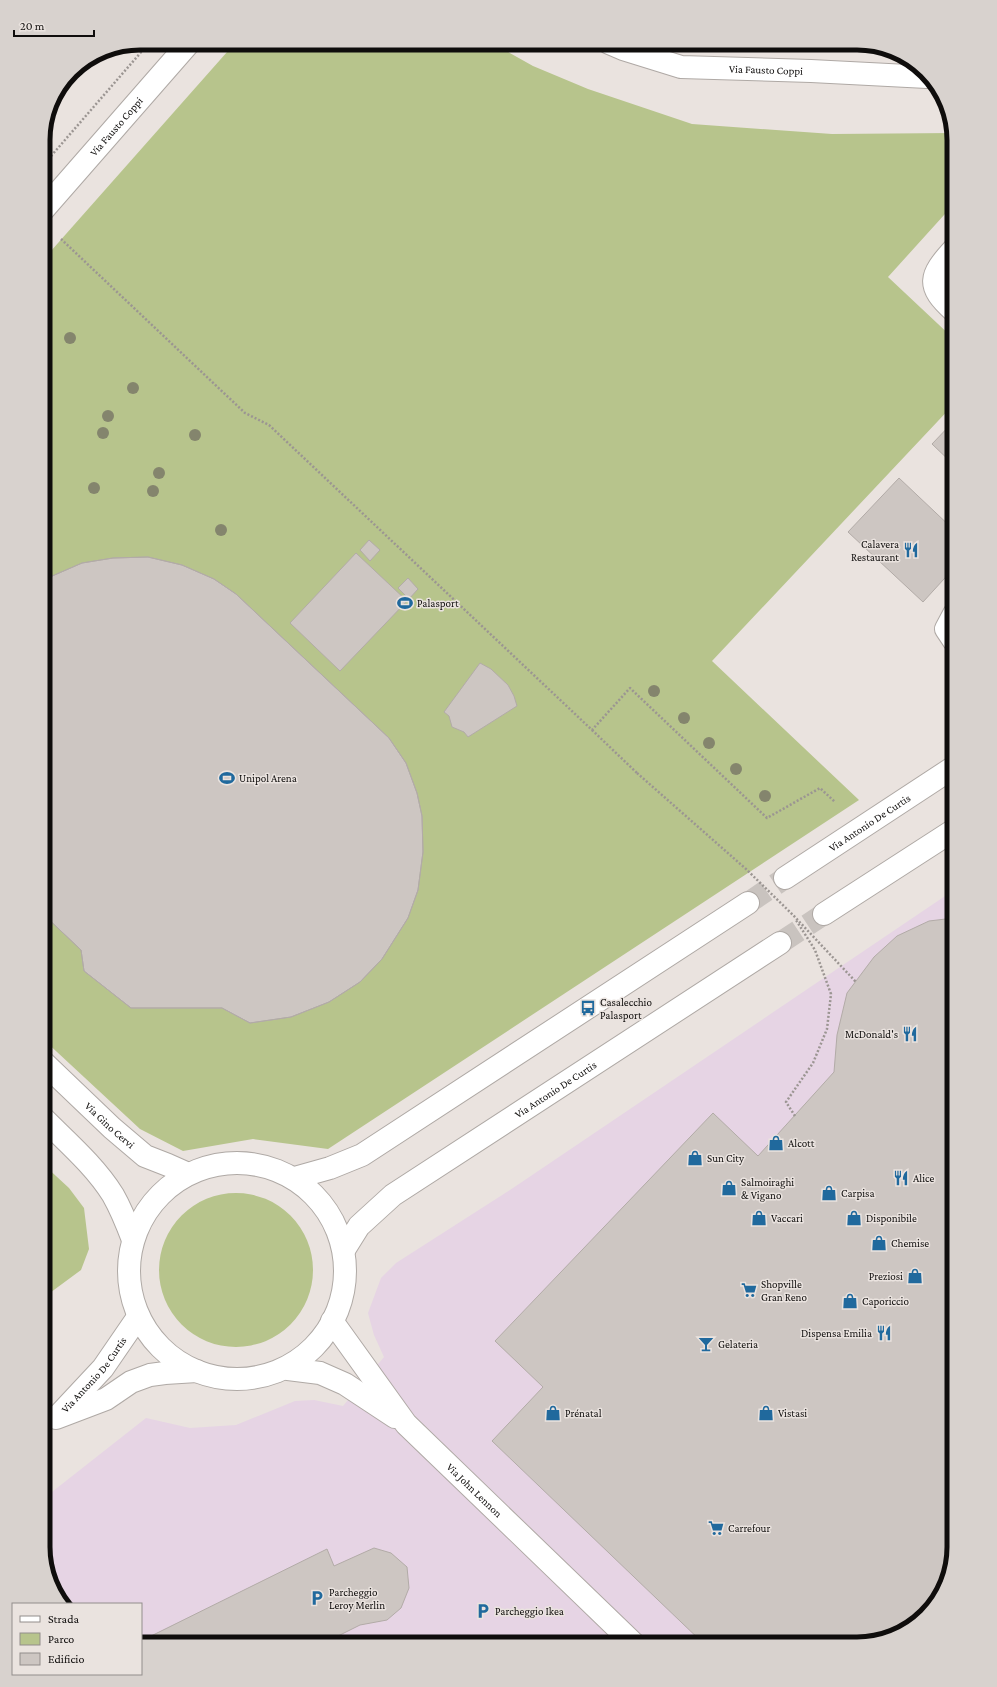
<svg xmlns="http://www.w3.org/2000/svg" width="997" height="1687" viewBox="0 0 997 1687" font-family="'Crimson Pro',serif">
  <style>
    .commercial { fill: #e6d4e4 }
    .green { fill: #b7c48c }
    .building { fill: #cdc6c2; stroke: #b2aba7 }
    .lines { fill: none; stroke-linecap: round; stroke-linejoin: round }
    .minor-tunnel { stroke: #c9c3bf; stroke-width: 22; stroke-dasharray: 22 11; stroke-linecap: butt }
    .minor-casing { stroke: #afa9a5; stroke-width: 24 }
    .path { stroke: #9b9592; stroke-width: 2.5; stroke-dasharray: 2 2; stroke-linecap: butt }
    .minor { stroke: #fff; stroke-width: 22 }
    .path-bridge { stroke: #9b9592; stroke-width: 2.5; stroke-dasharray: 2 2; stroke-linecap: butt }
    .tree { fill: #84856d }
    .labels { text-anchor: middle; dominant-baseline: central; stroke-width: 3; stroke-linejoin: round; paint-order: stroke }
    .street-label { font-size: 11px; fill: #0f0d0c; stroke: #eae3df }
    .poi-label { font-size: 11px; fill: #0f0d0c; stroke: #eae3df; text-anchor: start }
    .rim { fill: none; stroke: #0f0d0c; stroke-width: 5 }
  </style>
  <rect width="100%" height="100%" fill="#eae3df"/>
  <path class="commercial" d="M954 890V1548L938 1601 900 1634 857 1644H141V1604H65L53 1590 43 1547V1499L146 1418 190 1428 236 1425 295 1401 314 1400 343 1406 384 1357 374 1335 368 1313 381 1278 396 1263 513 1188Z"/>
  <path class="green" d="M235 43H492L533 66 588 89 692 124 832 134 953 133 954 140V204L888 277 954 339V404L712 661 859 800 328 1149 253 1139 183 1151 140 1129 43 1039V260Z
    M43 1164 69 1188 84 1208 89 1249 81 1270 43 1298Z
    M159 1270a77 77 0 1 1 154 0a77 77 0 1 1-154 0Z"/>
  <path class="building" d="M954 421V465L932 444Z
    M899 478 954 530V568L923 602 848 532Z
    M369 540 380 550 370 561 360 550Z
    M356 553 407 601 340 671 290 623Z
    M148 557 182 565 214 579 236 594 389 738 406 763 417 793 422 816 423 852 418 890 408 918 382 959 360 982 329 1002 291 1017 250 1023 222 1008H131L84 971 81 950 43 914V580L82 563 113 558Z
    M148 557 182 565 214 579 236 594 389 738 406 763 417 793 422 816 423 852 418 890 408 918 382 959 360 982 329 1002 291 1017 250 1023 222 1008H131L84 971 81 950 43 914V580L82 563 113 558Z
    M408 578 418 589 409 599 398 588Z
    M480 663 491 669 508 685 514 696 517 706 468 737 464 732 452 727 449 716 444 712Z
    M954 918V1548L938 1601 900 1634 857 1644H704L492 1441 543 1387 495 1341 713 1113 758 1156 834 1072 837 1035 847 993 874 957 897 936 929 921Z
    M374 1548 391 1553 407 1567 409 1588 401 1608 387 1620 360 1625 322 1644H149V1637L327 1549 334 1566Z"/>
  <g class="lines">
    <path class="minor-tunnel" d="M748 903 785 878
      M780 943 824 914"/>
    <defs>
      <g id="minor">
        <path id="s1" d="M609 43 623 49 681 67 811 71 927 77"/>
        <path id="s2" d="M43 210 189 43"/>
        <path d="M954 311C926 286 929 276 954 249"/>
        <path d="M954 641 946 629 954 614"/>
        <path id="s3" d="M785 878 954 767"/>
        <path d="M824 914 954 830"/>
        <path id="s4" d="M43 1062 112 1128 145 1156 168 1165 186 1173"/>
        <path d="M43 1118C67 1142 95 1166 113 1195 121 1209 127 1224 133 1240"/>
        <circle cx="237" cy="1271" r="108"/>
        <path d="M298 1177 330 1168 362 1155 748 903"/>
        <path id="s5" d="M344 1250 359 1226 393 1195 780 943"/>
        <path id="s6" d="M332 1321 406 1424 634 1644"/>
        <path d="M288 1369 320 1373 345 1384 395 1417"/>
        <path id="s7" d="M60 1414 103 1368 138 1317"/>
        <path d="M56 1418 106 1399 131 1382 150 1375 165 1373 197 1371"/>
      </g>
    </defs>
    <use href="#minor" class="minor-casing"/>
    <path class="path" d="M43 161 45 163 149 43
      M61 239 245 413 269 425 592 730 630 688 767 818 820 788 835 802
      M592 730 637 773"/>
    <use href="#minor" class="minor"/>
    <path class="path-bridge" d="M637 773 746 869 793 915 856 982
      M795 1116 786 1102 813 1063 827 1029 831 994 815 950 796 920"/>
  </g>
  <g class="tree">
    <circle cx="70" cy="338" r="6"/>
    <circle cx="133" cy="388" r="6"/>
    <circle cx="108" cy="416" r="6"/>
    <circle cx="103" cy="433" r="6"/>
    <circle cx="195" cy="435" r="6"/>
    <circle cx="159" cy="473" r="6"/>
    <circle cx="94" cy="488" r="6"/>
    <circle cx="153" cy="491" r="6"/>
    <circle cx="221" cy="530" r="6"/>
    <circle cx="654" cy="691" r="6"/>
    <circle cx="684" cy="718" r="6"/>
    <circle cx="709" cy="743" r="6"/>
    <circle cx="736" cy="769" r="6"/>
    <circle cx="765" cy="796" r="6"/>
  </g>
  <defs>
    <symbol id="restaurant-bare" viewBox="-9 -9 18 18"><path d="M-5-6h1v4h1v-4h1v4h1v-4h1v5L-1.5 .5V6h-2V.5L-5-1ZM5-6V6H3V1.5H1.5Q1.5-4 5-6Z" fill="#20699d" stroke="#eae3df" stroke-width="2.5" paint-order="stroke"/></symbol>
    <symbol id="stadium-bare" viewBox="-9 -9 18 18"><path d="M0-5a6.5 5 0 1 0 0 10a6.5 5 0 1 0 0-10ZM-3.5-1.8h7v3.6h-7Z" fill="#20699d" stroke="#eae3df" stroke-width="2.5" paint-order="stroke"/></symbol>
    <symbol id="bus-bare" viewBox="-9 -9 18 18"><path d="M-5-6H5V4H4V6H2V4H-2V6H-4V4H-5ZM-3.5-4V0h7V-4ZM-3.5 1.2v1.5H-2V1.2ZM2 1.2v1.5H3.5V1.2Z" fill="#20699d" stroke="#eae3df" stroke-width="2.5" paint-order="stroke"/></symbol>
    <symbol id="shop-bare" viewBox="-9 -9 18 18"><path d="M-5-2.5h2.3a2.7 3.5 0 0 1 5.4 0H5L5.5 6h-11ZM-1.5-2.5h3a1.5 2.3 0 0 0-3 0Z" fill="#20699d" stroke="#eae3df" stroke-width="2.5" paint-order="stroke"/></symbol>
    <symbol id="supermarket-bare" viewBox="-9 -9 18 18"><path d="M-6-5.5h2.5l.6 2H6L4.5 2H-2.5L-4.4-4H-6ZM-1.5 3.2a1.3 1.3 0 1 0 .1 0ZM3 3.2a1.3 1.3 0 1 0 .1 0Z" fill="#20699d" stroke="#eae3df" stroke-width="2.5" paint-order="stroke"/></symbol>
    <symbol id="bar-bare" viewBox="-9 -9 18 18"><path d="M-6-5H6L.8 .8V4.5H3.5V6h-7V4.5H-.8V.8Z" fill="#20699d" stroke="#eae3df" stroke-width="2.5" paint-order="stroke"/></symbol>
    <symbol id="parking-bare" viewBox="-9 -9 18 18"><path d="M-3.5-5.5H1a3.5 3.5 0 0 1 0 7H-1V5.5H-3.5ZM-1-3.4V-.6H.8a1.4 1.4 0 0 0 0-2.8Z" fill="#20699d" stroke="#eae3df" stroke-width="2.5" paint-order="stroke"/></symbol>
  </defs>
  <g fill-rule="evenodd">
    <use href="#restaurant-bare" x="900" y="539" width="22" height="22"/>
    <use href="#stadium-bare" x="394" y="592" width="22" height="22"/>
    <use href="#stadium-bare" x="216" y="767" width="22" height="22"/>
    <use href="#bus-bare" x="577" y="997" width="22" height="22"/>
    <use href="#restaurant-bare" x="899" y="1023" width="22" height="22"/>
    <use href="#shop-bare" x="765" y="1132" width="22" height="22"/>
    <use href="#shop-bare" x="684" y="1147" width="22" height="22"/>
    <use href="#restaurant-bare" x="890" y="1167" width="22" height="22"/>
    <use href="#shop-bare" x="718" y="1177" width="22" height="22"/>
    <use href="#shop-bare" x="818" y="1182" width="22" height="22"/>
    <use href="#shop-bare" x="748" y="1207" width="22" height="22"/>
    <use href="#shop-bare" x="843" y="1207" width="22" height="22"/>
    <use href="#shop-bare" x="868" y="1232" width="22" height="22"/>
    <use href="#shop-bare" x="904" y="1265" width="22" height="22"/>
    <use href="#supermarket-bare" x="738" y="1279" width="22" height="22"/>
    <use href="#shop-bare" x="839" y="1290" width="22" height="22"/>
    <use href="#restaurant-bare" x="873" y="1322" width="22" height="22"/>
    <use href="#bar-bare" x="695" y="1333" width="22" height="22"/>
    <use href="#shop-bare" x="542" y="1402" width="22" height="22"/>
    <use href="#shop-bare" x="755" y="1402" width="22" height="22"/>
    <use href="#supermarket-bare" x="705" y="1517" width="22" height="22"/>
    <use href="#parking-bare" x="306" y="1587" width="22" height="22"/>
    <use href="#parking-bare" x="472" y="1600" width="22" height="22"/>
  </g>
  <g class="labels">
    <g class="street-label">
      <text stroke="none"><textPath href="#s1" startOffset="161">Via Fausto Coppi</textPath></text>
      <text stroke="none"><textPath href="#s2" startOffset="111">Via Fausto Coppi</textPath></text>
      <text stroke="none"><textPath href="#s3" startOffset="101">Via Antonio De Curtis</textPath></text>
      <text stroke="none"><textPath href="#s5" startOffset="268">Via Antonio De Curtis</textPath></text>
      <text stroke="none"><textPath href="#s4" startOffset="92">Via Gino Cervi</textPath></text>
      <text stroke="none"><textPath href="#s7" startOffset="52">Via Antonio De Curtis</textPath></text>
      <text stroke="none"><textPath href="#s6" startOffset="222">Via John Lennon</textPath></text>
    </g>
    <g class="poi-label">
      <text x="899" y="544" text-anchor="end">Calavera<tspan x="899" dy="13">Restaurant</tspan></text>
      <text x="417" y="603">Palasport</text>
      <text x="239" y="778">Unipol Arena</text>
      <text x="600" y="1002">Casalecchio<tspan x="600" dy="13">Palasport</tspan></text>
      <text x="898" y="1034" text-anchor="end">McDonald's</text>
      <text x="788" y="1143">Alcott</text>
      <text x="707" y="1158">Sun City</text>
      <text x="913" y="1178">Alice</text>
      <text x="741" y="1182">Salmoiraghi<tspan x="741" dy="13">&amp; Vigano</tspan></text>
      <text x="841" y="1193">Carpisa</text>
      <text x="771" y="1218">Vaccari</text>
      <text x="866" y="1218">Disponibile</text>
      <text x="891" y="1243">Chemise</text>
      <text x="903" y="1276" text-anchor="end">Preziosi</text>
      <text x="761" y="1284">Shopville<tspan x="761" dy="13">Gran Reno</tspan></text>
      <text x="862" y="1301">Caporiccio</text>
      <text x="872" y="1333" text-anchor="end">Dispensa Emilia</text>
      <text x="718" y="1344">Gelateria</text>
      <text x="565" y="1413">Prénatal</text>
      <text x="778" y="1413">Vistasi</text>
      <text x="728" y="1528">Carrefour</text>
      <text x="329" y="1592">Parcheggio<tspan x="329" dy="13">Leroy Merlin</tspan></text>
      <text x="495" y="1611">Parcheggio Ikea</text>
    </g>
  </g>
  <path d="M0 0H997V1687H0ZM140 50H857A90 90 0 0 1 947 140V1547A90 90 0 0 1 857 1637H140A90 90 0 0 1 50 1547V140A90 90 0 0 1 140 50Z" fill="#d8d2ce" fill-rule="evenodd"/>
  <path class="rim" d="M140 50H857A90 90 0 0 1 947 140V1547A90 90 0 0 1 857 1637H140A90 90 0 0 1 50 1547V140A90 90 0 0 1 140 50Z"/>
  <rect x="12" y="1603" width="130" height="72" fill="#eae3df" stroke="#928d8b"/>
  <rect x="20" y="1616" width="20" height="6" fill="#ffffff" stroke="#928d8b"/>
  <text x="48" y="1623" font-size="12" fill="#0f0d0c">Strada</text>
  <rect x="20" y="1633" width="20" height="12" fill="#b7c48c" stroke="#928d8b"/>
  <text x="48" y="1643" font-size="12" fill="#0f0d0c">Parco</text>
  <rect x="20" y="1653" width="20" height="12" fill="#cdc6c2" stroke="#928d8b"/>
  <text x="48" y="1663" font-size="12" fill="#0f0d0c">Edificio</text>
  <path d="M14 30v6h80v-6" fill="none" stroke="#0f0d0c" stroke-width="2"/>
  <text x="20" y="30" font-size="12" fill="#0f0d0c" stroke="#eae3df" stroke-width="3" paint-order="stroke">20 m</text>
</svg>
